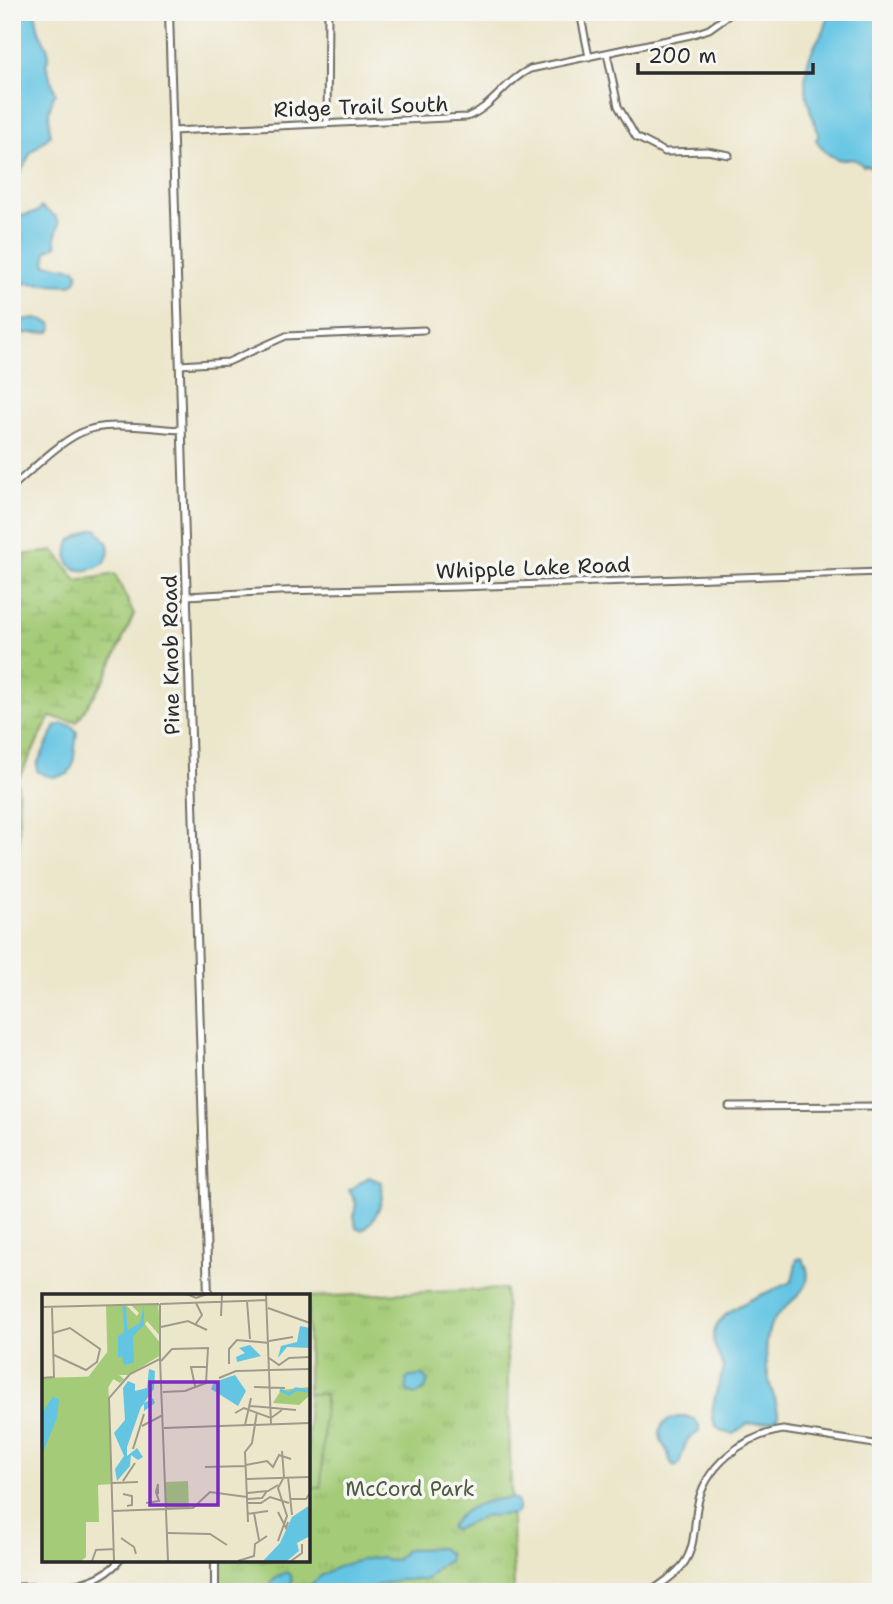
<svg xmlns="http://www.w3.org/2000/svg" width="893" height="1604" viewBox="0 0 893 1604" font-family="'Shantell Sans',sans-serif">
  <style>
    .grass { fill: url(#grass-tufts); stroke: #687c52; stroke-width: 2 }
    .wetland { fill: url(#wetland-marsh); stroke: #687c52; stroke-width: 2 }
    .garden { fill: #a4cc78; stroke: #687c52; stroke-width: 2 }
    .water { fill: #64c5e3; stroke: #487887; stroke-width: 2 }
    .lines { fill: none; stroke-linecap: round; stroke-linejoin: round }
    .minor-casing { stroke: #6f6c63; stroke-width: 9 }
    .tertiary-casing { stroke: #6f6c63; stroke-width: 10 }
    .minor { stroke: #fff; stroke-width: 5 }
    .tertiary { stroke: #fff; stroke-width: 6 }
    .labels { text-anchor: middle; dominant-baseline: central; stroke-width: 7; stroke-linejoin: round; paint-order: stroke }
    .street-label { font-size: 21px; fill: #2b2b2b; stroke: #f6f6f2 }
    .park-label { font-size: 21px; fill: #4f5b42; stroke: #f6f6f2 }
    .inset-river { fill: none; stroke: #64c5e3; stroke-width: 3.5 }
    .inset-road { fill: none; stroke: #9f9b8b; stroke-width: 2 }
    .view { fill: #7b2cbf; fill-opacity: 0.15; stroke: #7b2cbf; stroke-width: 3.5 }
    .inset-edge { fill: none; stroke: #2b2b2b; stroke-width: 3.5 }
  </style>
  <defs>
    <pattern id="grass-tufts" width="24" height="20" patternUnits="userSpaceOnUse" patternTransform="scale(1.75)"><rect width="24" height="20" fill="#a4cc78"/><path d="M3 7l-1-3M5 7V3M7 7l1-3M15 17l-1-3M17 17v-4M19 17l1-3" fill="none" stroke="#8daf68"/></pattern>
    <pattern id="wetland-marsh" width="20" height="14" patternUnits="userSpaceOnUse" patternTransform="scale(1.75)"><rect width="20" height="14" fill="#a4cc78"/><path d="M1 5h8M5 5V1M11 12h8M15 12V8" fill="none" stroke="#8daf68"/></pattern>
  </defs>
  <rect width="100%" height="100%" fill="#f6f6f2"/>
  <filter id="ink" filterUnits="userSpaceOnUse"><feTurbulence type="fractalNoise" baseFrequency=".0143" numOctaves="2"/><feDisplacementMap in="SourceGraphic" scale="14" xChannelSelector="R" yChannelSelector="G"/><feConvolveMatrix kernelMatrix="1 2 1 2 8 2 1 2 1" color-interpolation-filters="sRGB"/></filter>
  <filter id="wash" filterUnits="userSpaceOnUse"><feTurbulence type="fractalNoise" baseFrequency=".00686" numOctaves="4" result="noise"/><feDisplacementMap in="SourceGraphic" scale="28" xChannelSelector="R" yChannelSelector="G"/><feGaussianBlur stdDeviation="1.57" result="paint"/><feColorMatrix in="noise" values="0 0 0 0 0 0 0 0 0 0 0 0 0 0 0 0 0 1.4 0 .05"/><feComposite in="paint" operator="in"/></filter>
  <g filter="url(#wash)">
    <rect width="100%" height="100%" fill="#ece6cb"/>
    <path class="grass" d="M505 1289 514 1592H219L218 1560H308V1297Z"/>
    <path class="wetland" d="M55 551 77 581 115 574 134 614 106 677 77 722 50 717 18 780 19 849 12 859V556Z"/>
    <path class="garden" d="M308 1394H325L321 1488H308Z"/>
    <path class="water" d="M12 12H35L39 31 47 47 49 54 46 65 56 94 53 96 49 111 50 136 31 152 20 174 12 183Z
      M831 12H881V174L867 165 863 166C852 154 846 162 837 159 828 155 820 148 816 140L819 134C803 95 797 69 823 32 827 25 826 19 831 12Z
      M41 207 55 216 59 223 55 239 57 245 47 251 45 264 75 269 78 273 77 280 71 285 24 283 12 297V218L37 212Z
      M40 319 51 323 52 328 50 332 12 334V320Z
      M93 529H97L108 544 109 552 105 563C82 577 60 571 70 541Z
      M62 724 72 726 77 732 73 765 68 774C56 778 48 778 37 771V764L56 726Z
      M369 1177 381 1182C386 1198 376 1222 362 1230L356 1228 354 1215 356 1203 349 1190Z
      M802 1258C824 1293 777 1302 769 1330 765 1345 766 1365 769 1380 771 1393 779 1404 778 1417L773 1421 747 1424 733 1434C697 1430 718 1390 724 1368 721 1358 713 1348 713 1337 715 1307 771 1293 792 1281L797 1259Z
      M422 1376 428 1381 425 1389 416 1395 407 1391 406 1380 410 1377Z
      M685 1416 694 1419 699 1425V1432L687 1440 679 1464 675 1467C669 1462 670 1457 667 1451 653 1429 660 1419 685 1416Z
      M512 1498 518 1502V1510L515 1514 486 1516 454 1530 450 1528C461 1506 489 1499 512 1498Z
      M441 1548 449 1554V1561L439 1566 426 1580H400L381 1584 361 1592H306C318 1569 357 1559 382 1557L387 1561 396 1560 406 1549Z
      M287 1572 291 1575 292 1583 289 1592H269C269 1581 277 1576 287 1572Z"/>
  </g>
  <g filter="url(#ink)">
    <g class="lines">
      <defs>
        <path id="minor" d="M580 12 589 57
          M607 53 618 106 636 137 665 152 707 151 729 155
          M327 123 328 12
          M172 131 467 117C493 107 505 81 530 69L691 35 709 29 733 12
          M180 365 228 362 286 336 424 330
          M12 487C32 470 57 444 80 433 105 420 153 429 182 430
          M187 596 280 591 459 587 881 572
          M729 1107 881 1106
          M12 1587C49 1586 94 1591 120 1560
          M650 1592C662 1583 679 1573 686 1560 695 1545 694 1525 697 1508 704 1466 743 1436 783 1430L881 1445"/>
        <path id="tertiary" d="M169 12 208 1296
          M215 1560V1592"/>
      </defs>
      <use href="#minor" class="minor-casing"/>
      <use href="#tertiary" class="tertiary-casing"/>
      <use href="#minor" class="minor"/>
      <use href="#tertiary" class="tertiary"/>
    </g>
  </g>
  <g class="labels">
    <g class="street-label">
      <text transform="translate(361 107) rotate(-2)">Ridge Trail South</text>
      <text transform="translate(533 568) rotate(-2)">Whipple Lake Road</text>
      <text transform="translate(171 655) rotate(-91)">Pine Knob Road</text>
    </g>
    <g class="park-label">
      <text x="410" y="1489">McCord Park</text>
    </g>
  </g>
  <g transform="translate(42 1294)">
    <rect width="268" height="268" fill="#ece6cb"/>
    <path d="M116 10 119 43 105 27 103 30 119 50V61L86 81H77L82 85 78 89 66 82 70 190 56 191 57 228H44V263L39 267H0V84L66 82 64 12 83 11 95 22 97 19 89 11ZM146 187 147 214H124V188Z" fill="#a4cc78"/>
    <path d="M85 12 105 33 104 65 72 84 44 129 25 117 27 108 66 57 67 14ZM268 93V101L257 111 231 109 239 96ZM25 119 37 123 42 148 48 141 54 147 41 160 43 181 41 196 32 197V222L14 229 15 238 23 237 8 258 4 256 10 246V231L0 233V177L9 178 13 172V181L5 183 8 189 1 186 7 196 25 191 21 166 25 161 17 150ZM33 231 38 240H44L42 255 35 267H22L26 261H15L22 256 17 247 31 240 26 236Z" fill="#a4cc78"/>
    <path d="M102 10V31L91 42 92 69 82 71 80 62 76 64V42L98 29ZM258 32 268 34V54L245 53 236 64 239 52 255 48ZM208 51 219 62 195 68 194 63 203 59 197 54ZM107 75 113 77 112 95 102 109 111 104 113 109 102 117V110L99 113 85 153V162L95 154 101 163 96 166 89 161 88 172 75 187 73 175 82 162 72 139 83 126 81 94 86 87 93 90V97L105 94ZM193 81 204 97 196 112 169 95 172 88ZM11 102 17 106 15 124 0 161V119ZM268 211V242L255 249 257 257 245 267H221L238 249 250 223Z" fill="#64c5e3"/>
    <path class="inset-river" d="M82 12 84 38M238 96 247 100 254 95 268 97"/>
    <path class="inset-road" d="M145 0 154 4 165 0M224 0 229 130M205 7 208 45M118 10 225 6M0 13 117 10M226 14 268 29M179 22 180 0M153 31 160 21 154 9M119 33 146 27 165 36M11 39 28 34 58 55 55 68 44 76 12 61M227 47 251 43M227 64 237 71 247 64 268 63M118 65 126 267M119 67 130 55 166 54 164 89 143 97 121 98M187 70V55L195 46 227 49M228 76 268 75M0 84 12 83 10 14M177 84 194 77 228 76M153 92 149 73H164M212 93 243 94M208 112 254 116M193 119 202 114 229 124 240 116M203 131 209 104M100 132 121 121M122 134 268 129M91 155 102 120M204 171 225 167 231 173 237 161 249 165M163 173 203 172M246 183 250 221M204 185 268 183M81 187 93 169M70 189 96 188M205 199 226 197 236 191M81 200 90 202V211L85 212M205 205 220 204 225 197M249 205H264L268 199M104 209 117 207 114 198 116 190V200M206 209H219L228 203 247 209M70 217 151 214 168 198 205 203M236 218 244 234 246 228M212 219 217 246M205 220 226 217M206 228 203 158 210 149 215 118M126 239 168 240 185 251M79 244 92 253 94 260M236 247 245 222 236 194 242 183 240 157M50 267 54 256 72 255M72 267 67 104 88 80 118 65V10M196 267 212 262 213 250 225 242M249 267 260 259V250"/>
    <path class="view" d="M108 88H176V211H108Z"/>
    <rect width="268" height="268" class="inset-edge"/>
  </g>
  <rect width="893" height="1604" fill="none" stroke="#f6f6f2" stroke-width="42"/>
  <path d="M638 63v10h175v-10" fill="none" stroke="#2b2b2b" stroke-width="3.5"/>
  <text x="648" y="63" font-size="21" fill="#2b2b2b" stroke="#f6f6f2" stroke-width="5" paint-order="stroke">200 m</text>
</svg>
